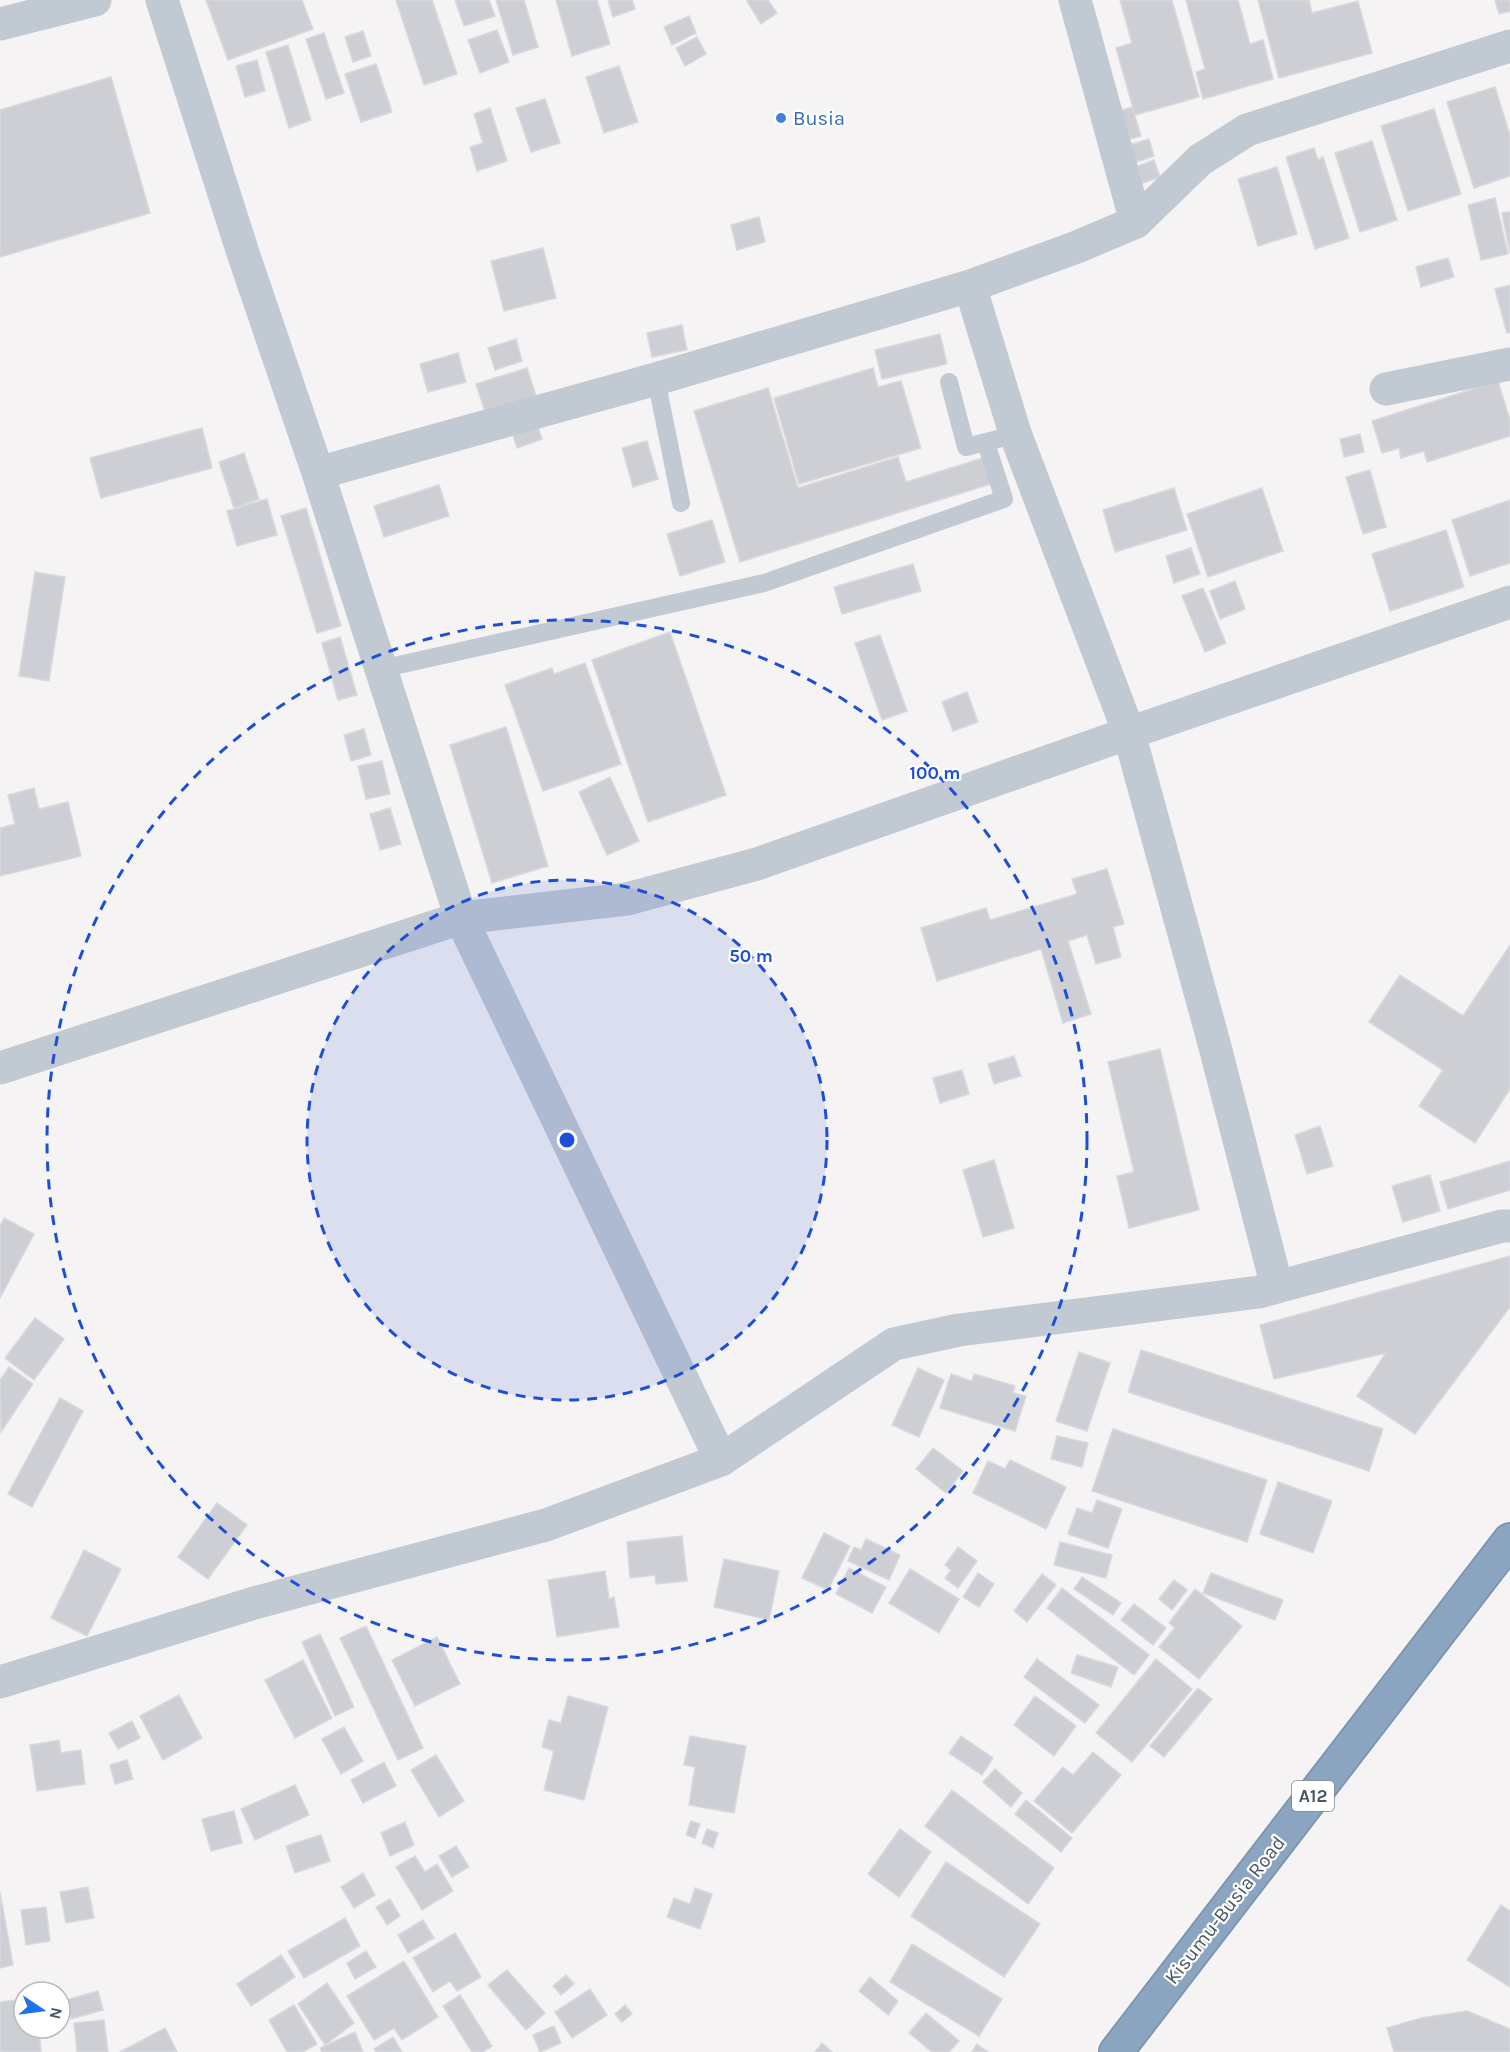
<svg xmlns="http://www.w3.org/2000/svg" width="1510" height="2052" viewBox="0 0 1510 2052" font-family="Karla,sans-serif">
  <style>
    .building { fill: #cdcfd5; stroke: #d7d9de; stroke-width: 1.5 }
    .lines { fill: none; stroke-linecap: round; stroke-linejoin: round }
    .highway-casing { stroke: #7690ad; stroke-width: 36 }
    .lane { stroke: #c1cad2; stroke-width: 18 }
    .street { stroke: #c1cad2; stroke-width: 33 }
    .highway { stroke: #8ba5c1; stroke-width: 33 }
    .ring { fill: none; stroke: #1d4ed8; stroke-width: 3; stroke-dasharray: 10 8 }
    .shop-dot { fill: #3f7fe0; stroke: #fff; stroke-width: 2 }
    .labels { text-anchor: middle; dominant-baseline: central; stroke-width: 4.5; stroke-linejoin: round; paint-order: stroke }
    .shield { fill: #fff; stroke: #808990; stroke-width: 1.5 }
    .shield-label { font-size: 18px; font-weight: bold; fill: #4a5661 }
    .shop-label { font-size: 20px; fill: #366cbe; stroke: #fff; text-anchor: start }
    .street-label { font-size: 20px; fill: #4a5661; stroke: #fff }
    .centre { fill: #1d4ed8; stroke: #fff; stroke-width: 3 }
    .ring-label { font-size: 18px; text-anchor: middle; font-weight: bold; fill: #1d4ed8; stroke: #fff; stroke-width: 4.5; stroke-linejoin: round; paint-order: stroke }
  </style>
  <rect width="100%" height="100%" fill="#f5f3f3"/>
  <path class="building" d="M206 0H302L313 29 228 60Z
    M396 0H432L457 74 424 85Z
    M455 0H489L495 16 464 26Z
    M496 0H524L538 47 513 55Z
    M556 0H597L610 44 572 56Z
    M608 0H632L635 9 613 17Z
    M749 0H768L777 13 761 24 747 1Z
    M1120 0H1172L1199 97 1135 115 1116 48 1132 43Z
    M1186 0H1238L1250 44 1263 40 1273 79 1203 99 1196 72 1205 69Z
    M1258 0H1309L1312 13 1358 1 1372 53 1279 78Z
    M1495 0H1510V11L1499 14Z
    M689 16 696 33 672 45 664 27Z
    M497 30 509 62 480 73 468 40Z
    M363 31 371 56 353 62 345 37Z
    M324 33 344 93 326 99 306 39Z
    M697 37 706 54 685 66 676 48Z
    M288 45 311 120 289 128 266 52Z
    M257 60 265 91 245 97 236 66Z
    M376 64 392 112 361 122 345 74Z
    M619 66 638 122 604 133 586 77Z
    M111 77 150 213 0 257V110Z
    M1495 87 1510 135V176L1474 188 1447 102Z
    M545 99 560 143 531 152 516 108Z
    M1132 107 1141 136 1122 141 1114 113Z
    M490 108 507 161 477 171 470 147 483 143 474 114Z
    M1434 109 1461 194 1408 211 1381 126Z
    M1149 139 1154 156 1131 164 1126 146Z
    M1372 141 1397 220 1360 232 1335 153Z
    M1314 148 1318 160 1323 157 1349 238 1315 249 1286 157Z
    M1154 160 1160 177 1140 184 1135 167Z
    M1277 167 1297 234 1258 246 1238 179Z
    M1495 198 1508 254 1481 260 1468 205Z
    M1510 212V253L1502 213Z
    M759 217 765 242 737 250 731 225Z
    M543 248 556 298 504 311 491 261Z
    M1448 258 1454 277 1421 287 1416 267Z
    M1510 285V332L1507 333 1495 289Z
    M682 325 687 350 652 357 647 333Z
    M940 334 947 364 882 379 875 350Z
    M516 339 522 361 495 370 488 348Z
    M458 353 466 382 428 392 420 364Z
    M527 368 537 399 486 415 476 384Z
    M873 368 878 387 901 381 921 448 799 484 774 398Z
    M1498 381 1510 420V436L1427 462 1424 451 1401 458 1399 448 1382 453 1372 421Z
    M768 388 798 488 898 457 906 482 986 457 994 483 740 562 694 411Z
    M535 418 542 439 517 448 510 426Z
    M202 428 212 468 101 498 90 458Z
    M1360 434 1364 452 1344 457 1340 439Z
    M647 441 658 479 633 487 622 448Z
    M244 453 259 499 234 508 219 462Z
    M1370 470 1386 527 1363 534 1346 477Z
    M439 485 449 516 384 537 374 506Z
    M1174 488 1187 530 1115 552 1103 510Z
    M1262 488 1283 551 1208 577 1187 514Z
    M267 499 277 535 237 546 227 511Z
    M1510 500V563L1470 576 1452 520Z
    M306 508 341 626 317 633 281 516Z
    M712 520 725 562 680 576 667 534Z
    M1446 530 1464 587 1390 611 1372 554Z
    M1191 548 1200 574 1174 583 1166 556Z
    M913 564 921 591 842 614 834 587Z
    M35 572 65 577 49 681 19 676Z
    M1235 581 1245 609 1220 619 1210 591Z
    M1203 588 1226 643 1205 652 1182 596Z
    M670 632 726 795 648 822 592 660Z
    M880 635 907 711 882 720 855 643Z
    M340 637 357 695 338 700 322 643Z
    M585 663 621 764 543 791 505 685 552 668 554 674Z
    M967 692 978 722 953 731 942 702Z
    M506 727 548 866 492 883 450 745Z
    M364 729 371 755 351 761 344 735Z
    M382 761 390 794 366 799 358 766Z
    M610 777 639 841 607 855 579 792Z
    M34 788 39 809 68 802 81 856 0 876V828L15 824 8 795Z
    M390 808 401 844 380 850 370 814Z
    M1107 869 1124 924 1113 927 1121 957 1096 964 1087 935 1068 941 1091 1014 1063 1023 1041 949 937 981 921 928 986 908 990 920 1077 894 1072 879Z
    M1510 945V1089L1475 1143 1419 1106 1443 1070 1369 1022 1400 975 1463 1016Z
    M1160 1049 1199 1210 1129 1228 1117 1176 1134 1172 1108 1062Z
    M1014 1056 1021 1076 994 1084 988 1064Z
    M962 1070 969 1094 940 1103 933 1078Z
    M1320 1126 1333 1166 1307 1174 1295 1135Z
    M994 1160 1014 1228 983 1237 963 1170Z
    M1510 1161V1190L1448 1209 1440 1182Z
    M1430 1175 1440 1211 1403 1222 1392 1186Z
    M4 1218 34 1234 0 1298V1226Z
    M1510 1256V1307L1415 1434 1357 1396 1386 1353 1274 1379 1260 1325Z
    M35 1318 64 1339 34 1380 5 1358Z
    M1141 1350 1383 1429 1369 1471 1128 1392Z
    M1079 1352 1110 1363 1087 1431 1056 1421Z
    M9 1367 33 1384 1 1432 0 1380Z
    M918 1368 944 1380 919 1437 892 1425Z
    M951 1374 972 1381 974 1374 1015 1386 1013 1393 1026 1396 1015 1431 940 1408Z
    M60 1398 83 1411 32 1507 8 1494Z
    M1113 1429 1267 1480 1247 1542 1092 1491Z
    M1057 1436 1088 1443 1082 1467 1051 1459Z
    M933 1448 963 1471 946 1493 916 1469Z
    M1010 1460 1066 1487 1046 1529 973 1493 988 1461 1005 1469Z
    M1278 1482 1332 1501 1313 1553 1260 1534Z
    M1097 1500 1122 1509 1108 1548 1068 1534 1077 1508 1092 1513Z
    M217 1503 247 1525 208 1579 178 1557Z
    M824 1533 850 1546 828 1590 802 1578Z
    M682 1536 687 1581 656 1584 655 1575 630 1578 627 1542Z
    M866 1539 900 1555 889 1580 848 1561 854 1547 861 1550Z
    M1060 1542 1112 1555 1106 1578 1054 1565Z
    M958 1547 977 1561 958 1588 945 1578 951 1570 945 1565Z
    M84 1550 121 1569 87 1636 51 1618Z
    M724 1559 779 1571 769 1620 714 1607Z
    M849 1568 886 1587 872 1613 836 1594Z
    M910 1569 959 1599 939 1633 889 1603Z
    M605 1571 609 1599 614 1597 619 1627 557 1637 548 1580Z
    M978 1573 994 1584 979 1607 963 1597Z
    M1211 1573 1283 1600 1275 1620 1203 1593Z
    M1042 1574 1056 1585 1027 1622 1014 1611Z
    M1082 1577 1121 1603 1113 1615 1074 1589Z
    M1174 1580 1187 1590 1172 1610 1159 1599Z
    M1062 1588 1149 1655 1134 1675 1047 1608Z
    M1195 1589 1242 1626 1199 1679 1159 1647 1175 1628 1169 1623Z
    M1134 1604 1166 1628 1153 1645 1121 1620Z
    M366 1626 423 1748 398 1760 340 1638Z
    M320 1634 354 1707 335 1716 302 1642Z
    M437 1637 460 1684 415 1706 392 1660Z
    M1077 1655 1118 1667 1111 1687 1071 1673Z
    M1037 1659 1099 1705 1085 1723 1024 1677Z
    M1156 1659 1192 1689 1132 1762 1096 1733Z
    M303 1660 332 1718 295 1738 265 1680Z
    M1198 1688 1212 1699 1164 1757 1150 1746Z
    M179 1695 202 1738 163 1760 140 1716Z
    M568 1696 608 1707 584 1800 544 1790 554 1751 542 1747 549 1720 561 1723Z
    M1035 1696 1076 1726 1054 1756 1014 1725Z
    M132 1721 140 1738 118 1749 109 1733Z
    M344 1727 363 1761 341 1774 322 1739Z
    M690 1736 746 1746 734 1813 689 1805 695 1767 684 1765Z
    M961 1736 993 1758 982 1775 949 1753Z
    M59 1740 61 1753 81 1750 85 1784 37 1791 30 1745Z
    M1093 1752 1121 1775 1072 1833 1034 1801 1063 1767 1073 1775Z
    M436 1755 464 1801 439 1817 411 1770Z
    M127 1760 133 1779 115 1784 110 1765Z
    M384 1762 396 1786 363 1803 351 1780Z
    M995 1769 1022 1793 1011 1807 983 1782Z
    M295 1785 309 1815 255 1840 241 1809Z
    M952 1790 1054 1868 1028 1904 925 1826Z
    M1026 1800 1072 1838 1061 1852 1015 1814Z
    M234 1811 242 1843 211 1851 202 1819Z
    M691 1821 700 1824 695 1838 686 1835Z
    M405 1822 414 1845 390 1856 381 1833Z
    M707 1829 718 1833 713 1848 702 1843Z
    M900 1829 931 1852 899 1897 868 1874Z
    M321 1835 330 1861 295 1873 286 1846Z
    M456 1846 469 1867 452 1877 439 1856Z
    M415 1856 425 1872 437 1864 453 1891 422 1910 396 1867Z
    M946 1862 1040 1924 1004 1977 911 1916Z
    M363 1873 375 1895 354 1908 341 1887Z
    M88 1887 94 1918 66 1923 60 1892Z
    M695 1888 712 1894 700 1929 667 1917 674 1898 690 1904Z
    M0 1892 13 1965 0 1968Z
    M390 1899 400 1916 387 1925 376 1907Z
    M1501 1905 1510 1911V1987L1467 1960Z
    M46 1907 50 1941 26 1945 21 1910Z
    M345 1918 360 1946 304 1978 288 1951Z
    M423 1920 434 1938 408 1953 398 1935Z
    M455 1933 481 1977 457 1991 450 1981 433 1992 413 1958Z
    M912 1944 1002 1999 979 2036 890 1982Z
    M366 1951 376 1967 355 1979 347 1963Z
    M281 1955 295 1977 251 2006 237 1984Z
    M404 1961 438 2017 402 2040 394 2028 374 2040 347 1996Z
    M507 1970 545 2013 526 2030 488 1985Z
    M566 1975 574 1984 561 1995 553 1986Z
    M870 1977 898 2001 888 2015 859 1991Z
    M327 1983 354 2023 325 2045 298 2004Z
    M590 1989 607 2015 572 2038 555 2012Z
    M98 1991 103 2010 71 2019 66 2000Z
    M460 1995 492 2046 483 2052H472L443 2006Z
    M24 1999V2028H39L41 2052H0V2002Z
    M294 2005 317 2044 303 2052H287L269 2020Z
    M625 2005 632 2014 622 2022 615 2014Z
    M1467 2011 1510 2029V2052H1394L1387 2028 1421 2018Z
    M926 2013 959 2041 949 2052H932L909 2033Z
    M104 2020 108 2052H77L74 2023Z
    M554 2026 561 2043 540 2052 533 2035Z
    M165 2028 177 2052H120Z
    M355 2032 363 2052H322L320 2048Z
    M393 2037 402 2052H376L374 2049Z
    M822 2043 832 2052H815Z
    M977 2044 988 2052H972Z"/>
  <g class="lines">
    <defs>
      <path id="highway" d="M1116 2052 1510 1540"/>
    </defs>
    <use href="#highway" class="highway-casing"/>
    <path class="lane" d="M656 379 681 503
      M949 382 966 447 998 439
      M381 669 764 583 1004 499 986 443"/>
    <path class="street" d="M162 0 244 256 318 473 461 918 721 1460
      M1075 0 1136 222
      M0 24 95 0
      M1386 389 1510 364
      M318 473 656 379 970 286 1077 247 1136 222 1200 160 1247 130 1510 46
      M0 1068 461 918 627 899 757 864 1129 733 1015 433 970 286
      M1277 1287 1214 1043 1129 733 1510 602
      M0 1682 254 1603 546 1525 721 1460 894 1344 959 1330 1259 1292 1502 1226H1510"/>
    <use href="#highway" class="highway"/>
  </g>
  <circle cx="567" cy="1140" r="260" fill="#1d4ed8" fill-opacity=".12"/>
  <g class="ring">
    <circle cx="567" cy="1140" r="260"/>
    <circle cx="567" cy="1140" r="520"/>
  </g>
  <circle class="shop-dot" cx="781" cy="118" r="6"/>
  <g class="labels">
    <rect class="shield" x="1292" y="1781" width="42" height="30" rx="4.5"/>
    <g class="shield-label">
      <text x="1313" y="1796">A12</text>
    </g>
    <g class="shop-label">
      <text x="793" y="118">Busia</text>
    </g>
    <g class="street-label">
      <text transform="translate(1225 1910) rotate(-52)">Kisumu-Busia Road</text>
    </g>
  </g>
  <circle cx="567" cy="1140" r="9" class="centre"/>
  <g class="ring-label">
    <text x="935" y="779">100 m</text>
    <text x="751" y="962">50 m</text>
  </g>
  <g transform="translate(42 2010) rotate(103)"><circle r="28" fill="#ffffff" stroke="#b7bbc0" stroke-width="1.5"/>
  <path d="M0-4.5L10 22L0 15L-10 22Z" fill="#1a73e8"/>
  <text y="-9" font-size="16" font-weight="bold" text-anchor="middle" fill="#4a5661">N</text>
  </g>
</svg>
